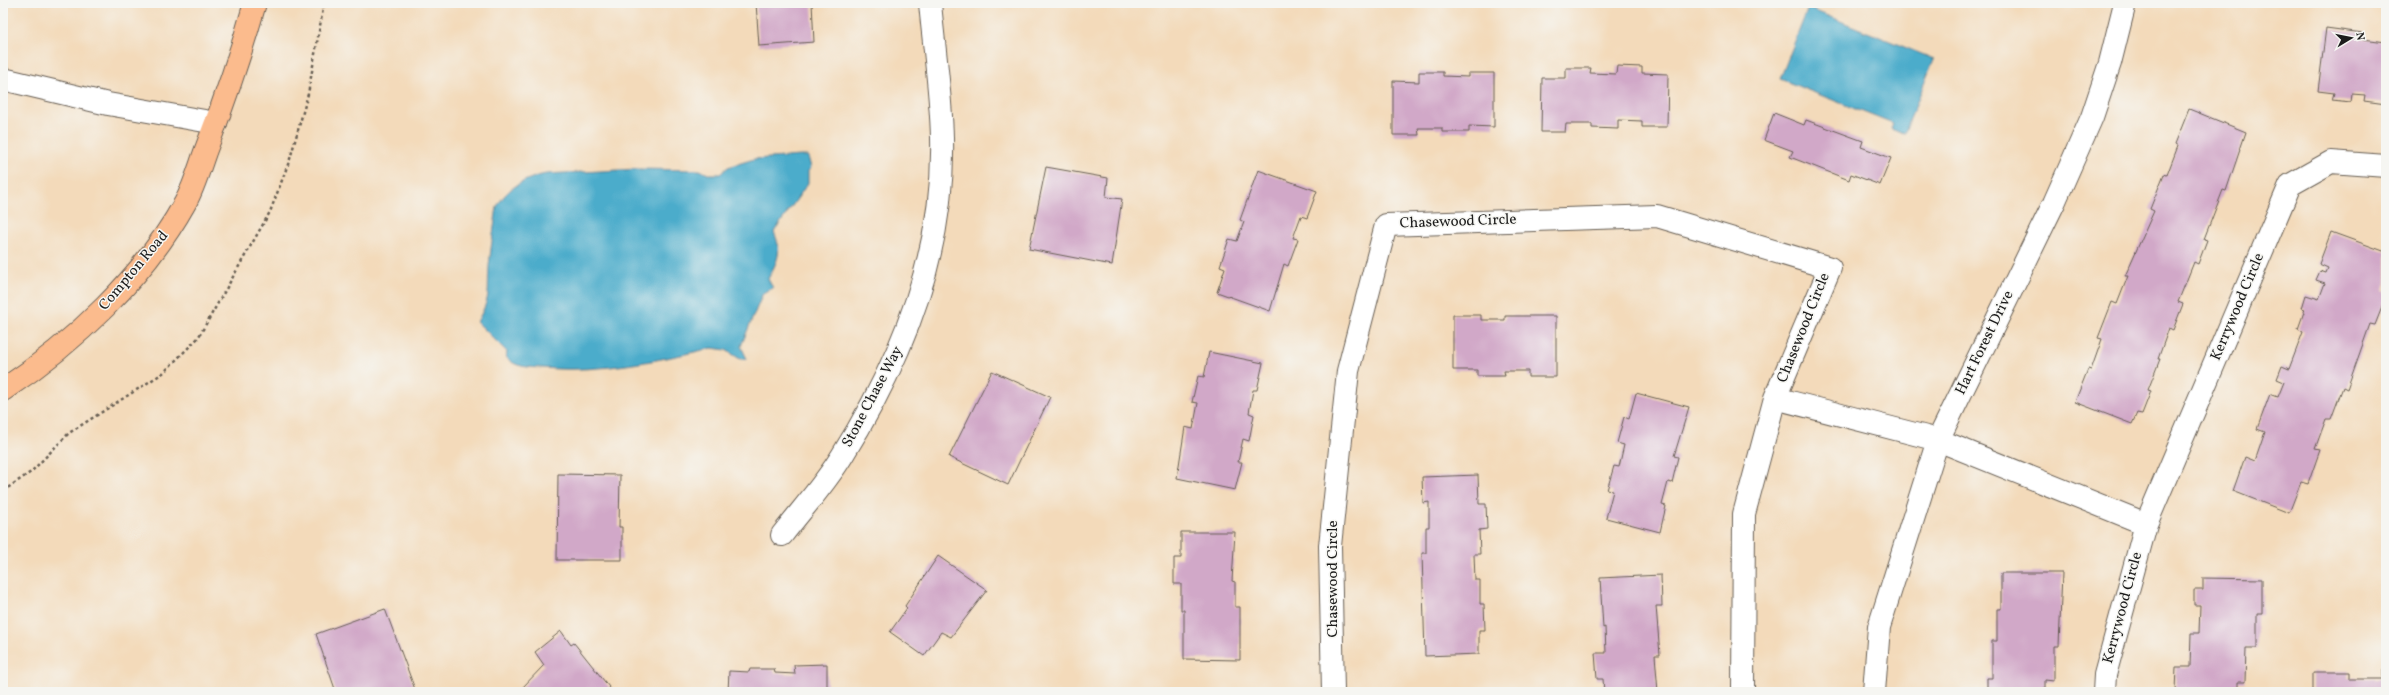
<svg xmlns="http://www.w3.org/2000/svg" width="2389" height="695" viewBox="0 0 2389 695" font-family="Vollkorn,serif">
  <style>
    .water { fill: #4caccb; stroke: #346474 }
    .building { fill: #d1a8c8 }
    .lines { fill: none; stroke-linecap: round; stroke-linejoin: round }
    .minor-casing { stroke: #675e53; stroke-width: 24 }
    .major-casing { stroke: #675e53; stroke-width: 24 }
    .path { stroke: #675e53; stroke-width: 2.5; stroke-dasharray: 3 3; stroke-linecap: butt }
    .minor { stroke: #fff; stroke-width: 22 }
    .major { stroke: #fbbb8d; stroke-width: 22 }
    .labels { text-anchor: middle; dominant-baseline: central; stroke-width: 3; stroke-linejoin: round; paint-order: stroke }
    .street-label { font-size: 15px; fill: #1c1c1c; stroke: #f6f6f2 }
  </style>
  <rect width="100%" height="100%" fill="#f6f6f2"/>
  <filter id="ink" filterUnits="userSpaceOnUse"><feTurbulence type="fractalNoise" baseFrequency=".025" numOctaves="2"/><feDisplacementMap in="SourceGraphic" scale="8" xChannelSelector="R" yChannelSelector="G"/><feConvolveMatrix kernelMatrix="1 2 1 2 8 2 1 2 1" color-interpolation-filters="sRGB"/></filter>
  <filter id="wash" filterUnits="userSpaceOnUse"><feTurbulence type="fractalNoise" baseFrequency=".012" numOctaves="4" result="noise"/><feDisplacementMap in="SourceGraphic" scale="16" xChannelSelector="R" yChannelSelector="G"/><feGaussianBlur stdDeviation="0.9" result="paint"/><feColorMatrix in="noise" values="0 0 0 0 0 0 0 0 0 0 0 0 0 0 0 0 0 1.4 0 .05"/><feComposite in="paint" operator="in"/></filter>
  <g filter="url(#wash)">
    <rect width="100%" height="100%" fill="#f3daba"/>
    <path class="water" d="M1808 8 1934 59 1904 134 1891 129 1893 124 1780 79Z
      M801 156H808L811 168 808 171V183L774 232C783 253 777 261 768 279L773 288 763 293 741 346 747 359H740L726 350 712 348C655 361 601 373 543 368 529 367 515 368 506 357L507 352 477 322C492 295 487 294 489 266 491 246 494 227 497 207 506 188 526 178 546 174L637 169 700 170 708 174H720L728 167 754 159Z"/>
    <g id="blocks">
      <path class="building" d="M756 3H812L814 42 759 46Z
        M2326 28 2363 33V39L2386 42V104L2364 101 2365 95 2352 94 2351 102 2332 100 2334 93 2318 91Z
        M1617 66 1642 67V73L1668 74 1667 127H1642V121L1618 120V129L1592 128V124H1566L1565 132H1541L1542 78H1566V68H1591L1590 73 1616 74Z
        M1419 72H1443V76L1468 77V73H1494V127L1469 126V132H1442V128H1418L1419 135H1393V81L1419 82Z
        M2189 109 2246 132 2226 191 2223 190 2204 239 2207 240 2198 264 2194 262 2178 302 2183 304 2173 330 2169 328 2158 359H2160L2148 390 2151 391 2142 414 2137 413 2132 424 2075 402 2088 369 2091 370 2102 339 2098 338 2112 302 2117 304 2128 276H2125L2154 211 2150 209 2164 174 2167 175 2178 146 2175 144Z
        M1774 113 1804 125 1806 120 1863 141 1861 147 1891 158 1880 185 1851 174 1849 180 1790 157 1793 151 1764 140Z
        M1046 167 1108 178 1106 197 1122 199 1112 265 1029 249Z
        M1258 170 1317 191 1307 218 1301 216 1293 238 1298 239 1288 266 1284 264 1270 311 1217 292 1225 268 1220 266 1229 239 1237 241 1244 222 1240 220Z
        M2331 232 2386 252V283L2383 290 2386 291V297L2375 325 2370 324 2347 389 2343 387 2331 419H2326L2315 449 2320 450 2308 484 2301 482 2289 513 2233 491 2245 457 2255 461 2265 432 2257 429 2270 394 2278 397 2284 382 2277 379 2282 366 2289 369 2303 332 2298 329 2305 309 2302 308 2306 295 2319 299 2325 283 2316 280 2320 271 2326 273 2328 268 2319 264Z
        M1453 315H1481V320H1505V316H1556V377H1528V371H1504L1505 376H1477V370H1453Z
        M1209 352 1263 363 1257 390H1253L1249 413 1254 415 1249 441 1243 439 1238 462H1242L1235 490 1177 478 1185 427 1193 429 1198 403 1192 402 1198 376 1204 377Z
        M992 371 1050 397 1008 485 949 457Z
        M1636 393 1689 407 1674 456 1678 457 1672 483 1668 482 1662 505 1666 506 1660 532 1606 518 1613 491 1607 490 1614 466 1619 467 1624 445 1617 443 1624 417 1629 419Z
        M558 474 620 475 619 527H622V560H557Z
        M1478 475 1479 504H1486L1487 529 1479 530 1480 554H1474L1475 580H1480V604H1484L1485 630H1479V654L1425 656 1422 553H1426V527H1429V502L1423 503 1422 477Z
        M1181 532H1235L1232 581 1235 582V607H1240V660L1184 659V610H1181V584H1174V558H1181Z
        M938 556 987 590 951 637 941 632 924 656 890 632 907 608 905 606Z
        M2001 573H2062L2059 646H2054V681L2045 680V692H1987V678H1992V641H1997V609H2001Z
        M1661 575 1662 606H1656L1660 655H1655L1658 692H1604L1603 679H1597L1595 653H1606L1605 627 1603 628 1600 578Z
        M2203 578 2262 579V614H2257V648H2246L2245 682H2238V692H2175L2176 667H2190L2191 633H2199L2200 605H2194V590H2203Z
        M385 609 416 692H336L316 634Z
        M561 631 571 645 574 643 613 692H525L522 688 544 665 535 652Z
        M827 664V692H728L729 671 749 672 750 669H774L775 673 795 674 794 665Z
        M2383 670H2386V692H2313V672H2349V679H2383Z"/>
    </g>
  </g>
  <g filter="url(#ink)">
    <use href="#blocks" fill-opacity="0" stroke="#675e53" stroke-width="1"/>
    <g class="lines">
      <defs>
        <path id="minor" d="M3 79 108 104 216 123
          M1775 398 1938 440 2146 524
          M782 535C802 509 825 484 842 456 902 360 945 253 942 138 941 93 934 48 930 3
          M1333 692 1330 546 1348 371 1386 225 1657 216 1830 268 1775 398 1744 514 1743 692
          M1874 692 1879 627 1938 440 2054 203 2092 117 2110 63 2125 3
          M2104 692 2105 675 2146 524 2290 185 2331 162 2386 166"/>
        <path id="major" d="M3 390C74 343 144 277 185 203 194 187 199 169 205 152 224 103 241 53 255 3"/>
      </defs>
      <use href="#minor" class="minor-casing"/>
      <use href="#major" class="major-casing"/>
      <path class="path" d="M3 491 31 472 69 433 163 373 198 338 270 212 290 159 308 94 324 3"/>
      <use href="#minor" class="minor"/>
      <use href="#major" class="major"/>
    </g>
  </g>
  <g class="labels">
    <g class="street-label">
      <text transform="translate(1458 222) rotate(-2)">Chasewood Circle</text>
      <text transform="translate(134 271) rotate(-50)">Compton Road</text>
      <text transform="translate(2238 307) rotate(-67)">Kerrywood Circle</text>
      <text transform="translate(1804 328) rotate(-68)">Chasewood Circle</text>
      <text transform="translate(1985 343) rotate(-64)">Hart Forest Drive</text>
      <text transform="translate(873 397) rotate(-62)">Stone Chase Way</text>
      <text transform="translate(1333 579) rotate(-90)">Chasewood Circle</text>
      <text transform="translate(2123 608) rotate(-75)">Kerrywood Circle</text>
    </g>
  </g>
  <rect width="2389" height="695" fill="none" stroke="#f6f6f2" stroke-width="16"/>
  <g transform="translate(2351 38) rotate(80)" stroke="#f6f6f2" stroke-width="3" paint-order="stroke">
  <path d="M0-3L7 15L0 10L-7 15Z" fill="#1c1c1c"/>
  <text y="-6" font-size="11" font-weight="bold" text-anchor="middle" fill="#1c1c1c">N</text>
  </g>
</svg>
